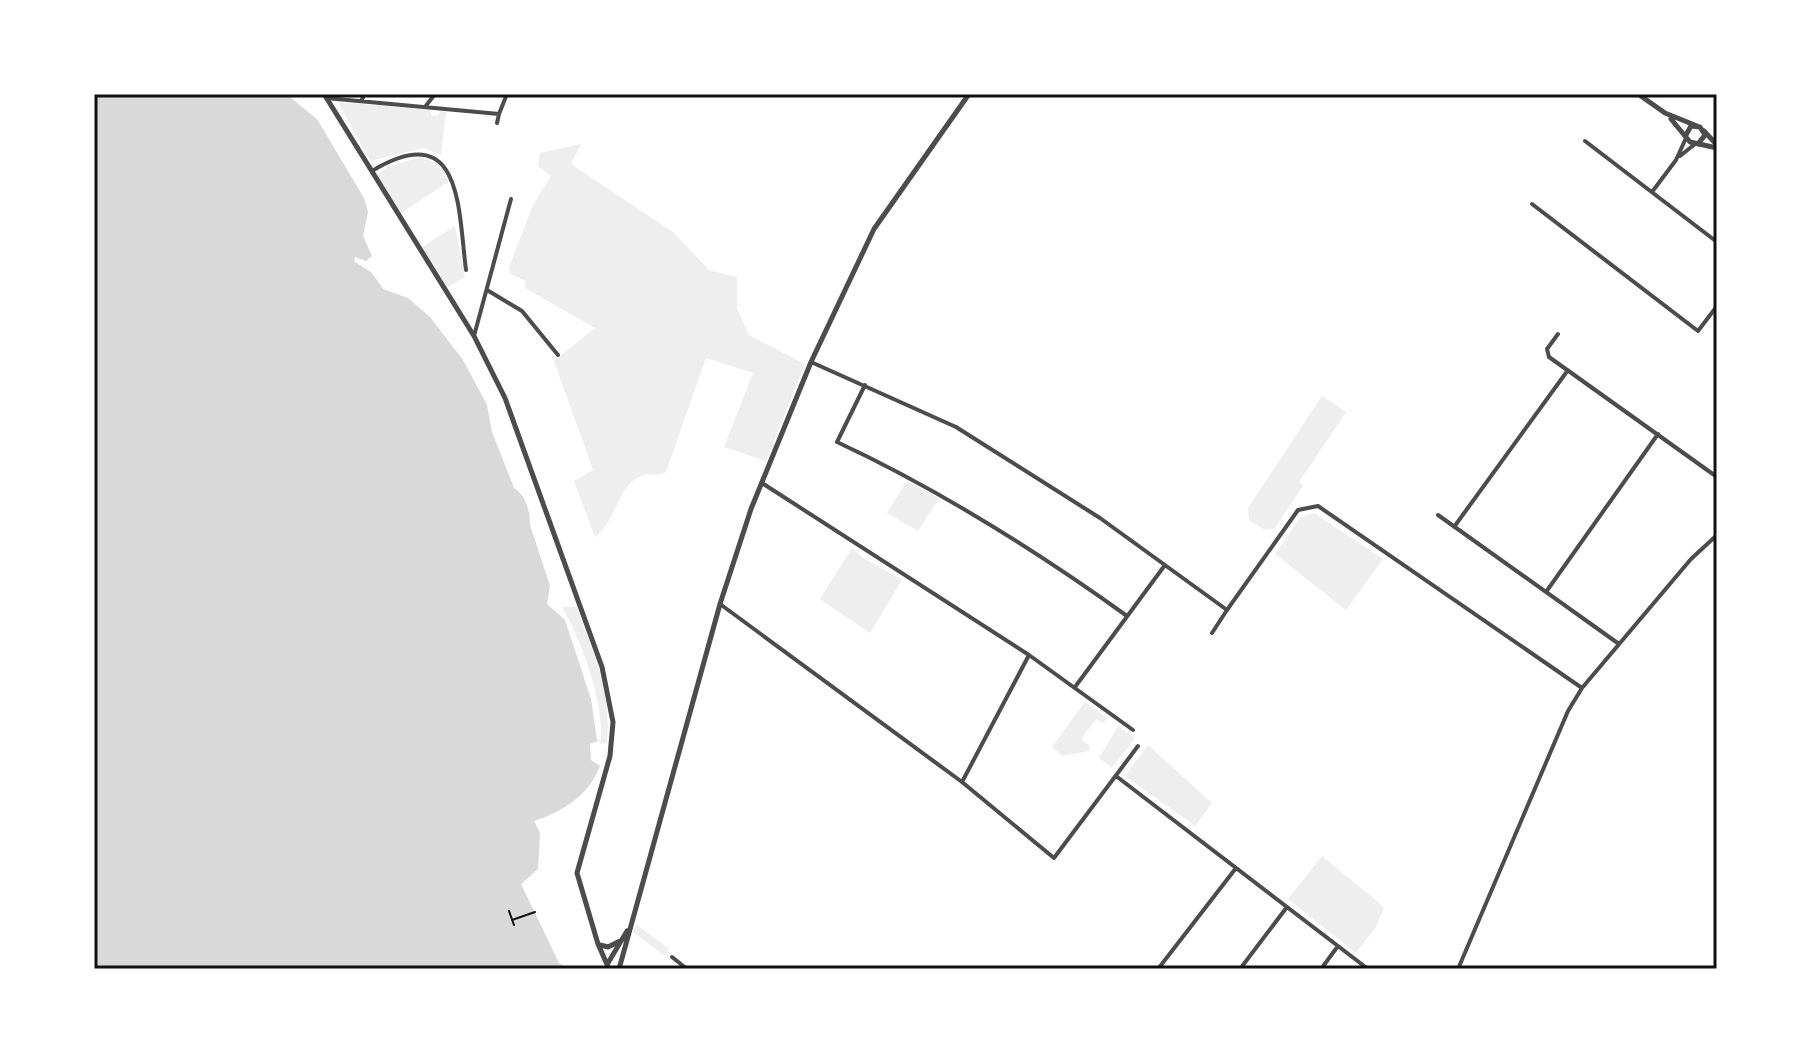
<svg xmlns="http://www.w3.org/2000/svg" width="1811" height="1063" viewBox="0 0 1811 1063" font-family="Bitter,serif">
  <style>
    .green { fill: #eee }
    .water { fill: #d9d9d9 }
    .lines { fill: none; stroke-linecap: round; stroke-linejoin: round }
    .path { stroke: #111; stroke-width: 2 }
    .minor { stroke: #4c4c4c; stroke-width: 4 }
    .tertiary { stroke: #4c4c4c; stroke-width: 5 }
    .neatline { fill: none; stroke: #111; stroke-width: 3 }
  </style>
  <rect width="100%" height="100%" fill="#fff"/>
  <path class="green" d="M338 102 430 110 432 116H438L441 111 446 112 441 155 424 148 370 161Z
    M581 144 571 164 673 232 709 270 737 277V308L749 335 805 364 766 461 724 447 753 373 706 358 666 472C657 477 649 472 641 476 617 486 616 522 595 537L574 481 593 470 554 361 595 328 525 288V281L510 273 509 267 533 205 551 176 538 166 540 153Z
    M421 157 440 165 450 181 401 213 377 175 387 167Z
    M455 226 465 277 448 287 422 247Z
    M1322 396 1346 412 1299 482 1303 486 1275 528 1265 530 1249 520 1248 508Z
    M907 481 939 498 918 531 887 513Z
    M1314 513 1383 559 1346 610 1275 554 1300 518Z
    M852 548 863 558 902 580 870 633 820 599Z
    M562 607H577C593 653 612 694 607 743L600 744C606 707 581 639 562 607Z
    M1085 702 1107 718 1103 723 1096 719 1081 739 1090 746 1089 751 1062 756 1052 747Z
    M1118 726 1135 738 1112 768 1099 758Z
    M1148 745 1212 803 1195 826 1125 776Z
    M1322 856 1384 907 1376 927 1356 953 1288 899Z
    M636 924 669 949 665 956 633 932Z"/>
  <path class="water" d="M94 94H286L317 119 364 198 368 212 363 236 372 256 366 261 355 257 354 261 372 273 383 289 408 298 430 317 463 360 487 405 492 432 514 488C525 494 531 513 530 525L550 586 547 604 565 620 591 699 597 740H601L590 744 591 760 600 766C589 795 563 812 534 821L540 833 538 869 521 884 559 963 570 969H94Z"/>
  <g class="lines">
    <path class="path" d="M509 911 514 925
      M512 920 535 912"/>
    <path class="minor" d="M326 98 499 114 507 94
      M361 101 365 94
      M425 107 435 94
      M497 123 499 114
      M1585 141 1717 242
      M1680 156 1695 144
      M372 171C463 116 458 210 466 270
      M1652 192 1676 160 1686 138
      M1532 204 1698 331 1717 306
      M487 290 522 311 558 355
      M1558 334 1547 349 1549 357 1717 477
      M474 336 511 199
      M811 362 956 427 1100 518 1227 610 1298 510 1318 506 1582 688
      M865 385 837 442C940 490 1035 550 1127 616
      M762 483 1029 655 1133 730
      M1438 515 1619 644
      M1454 527 1568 370
      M1546 592 1658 434
      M720 604 962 782 1054 858 1138 746
      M1212 633 1227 610
      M1075 687 1165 565
      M1116 776 1368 969
      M962 782 1029 655
      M672 957 687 969
      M1158 969 1236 868
      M1240 969 1287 907
      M1321 969 1338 946
      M1458 969 1568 711 1582 688 1691 559 1717 535"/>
    <path class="tertiary" d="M324 94 474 336 505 398 602 667 613 722 610 756 577 873 598 944 609 969
      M1638 94 1665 113 1697 126
      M1671 119 1690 142 1717 148
      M1704 131 1717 145
      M1686 135 1691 126 1700 127 1705 135 1698 144
      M600 945 608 947 620 941
      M608 963 627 931
      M619 969 720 604 751 509 811 362 874 229 969 94"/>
  </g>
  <rect width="1811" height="1063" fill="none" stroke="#ffffff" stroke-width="192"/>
  <rect x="96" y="96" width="1619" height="871" class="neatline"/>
</svg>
